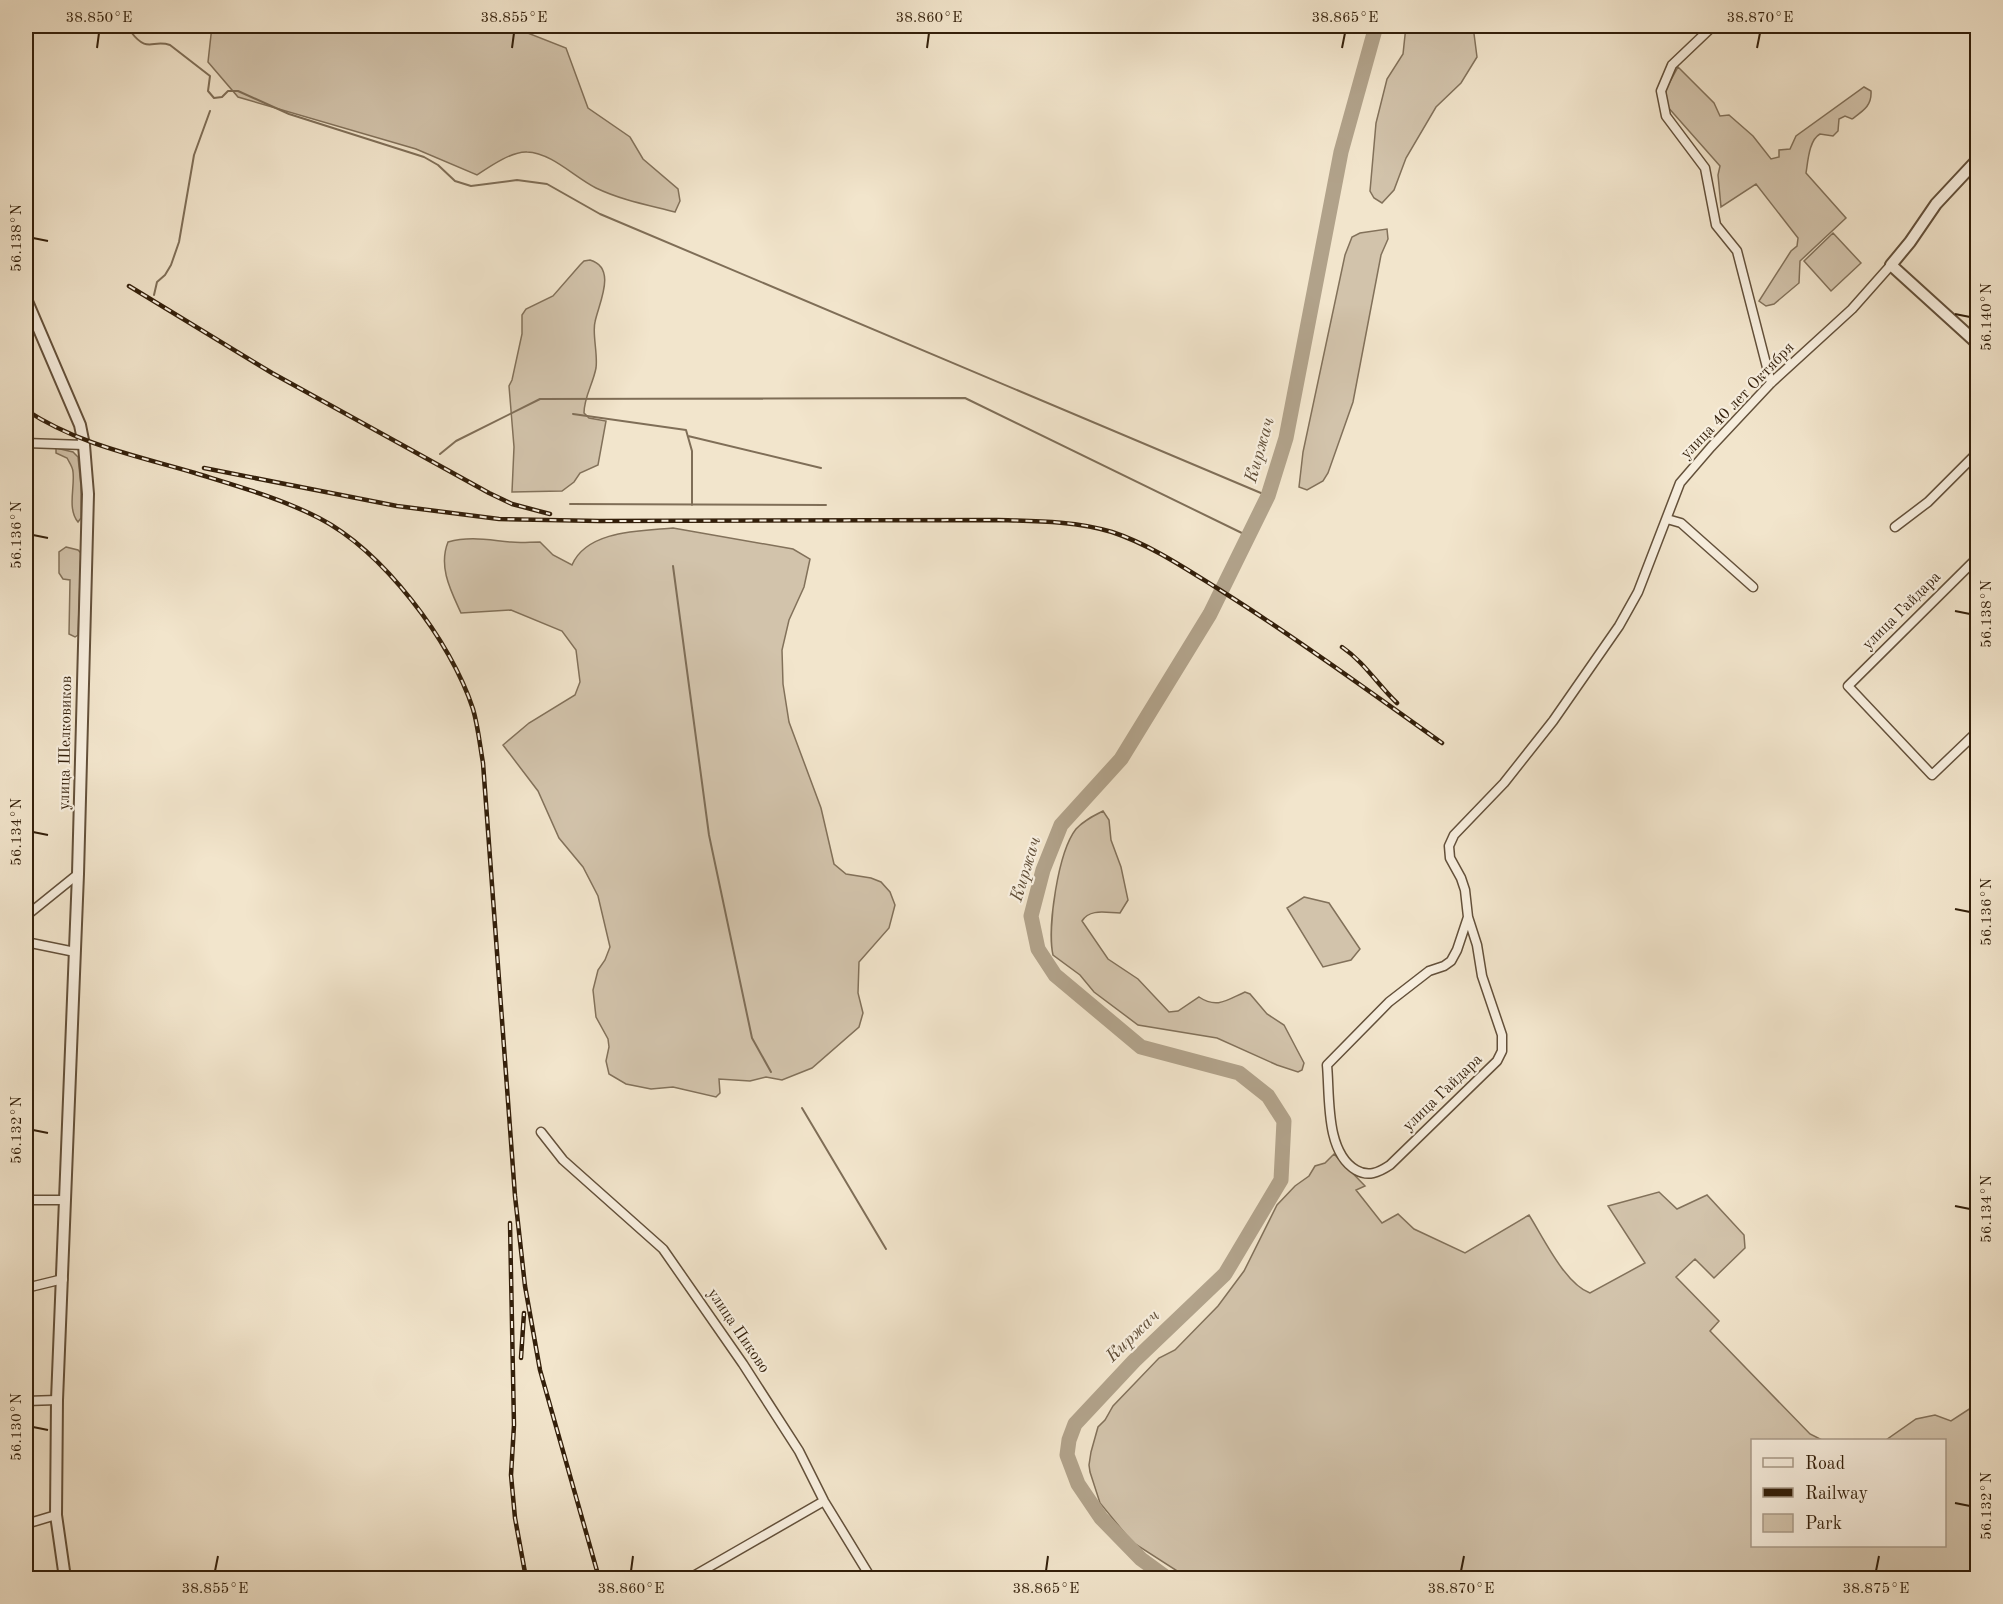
<svg xmlns="http://www.w3.org/2000/svg" width="2003" height="1604" viewBox="0 0 2003 1604" font-family="'Old Standard TT',serif">
  <style>
    .green { fill: #d2c3ab; stroke: #82715a; stroke-width: 1.5 }
    .lines { fill: none; stroke-linecap: round; stroke-linejoin: round }
    .stream { stroke: #7f6e57; stroke-width: 2 }
    .river { stroke: #b1a28a; stroke-width: 15 }
    .minor-casing { stroke: #63503a; stroke-width: 11 }
    .tertiary-casing { stroke: #63503a; stroke-width: 14 }
    .minor { stroke: #f7eede; stroke-width: 8 }
    .tertiary { stroke: #f7eede; stroke-width: 10 }
    .rail-casing { stroke: #331f0a; stroke-width: 4.5 }
    .rail { stroke: #f7eede; stroke-width: 2; stroke-dasharray: 7; stroke-linecap: butt }
    .ticks { fill: none; stroke: #331f0a; stroke-width: 2 }
    .labels { text-anchor: middle; dominant-baseline: central; stroke-width: 4.5; stroke-linejoin: round; paint-order: stroke }
    .street-label { font-size: 16px; fill: #331f0a; stroke: #f7eede }
    .water-label { font-size: 18px; font-style: italic; fill: #5f4d37; stroke: #f7eede }
    .neatline { fill: none; stroke: #331f0a; stroke-width: 2 }
    .ticks-label { font-size: 15px; text-anchor: middle; fill: #331f0a }
  </style>
  <rect width="100%" height="100%" fill="#f2e5cc"/>
  <filter id="stains"><feTurbulence type="fractalNoise" baseFrequency=".00333" numOctaves="4"/><feColorMatrix values="0 0 0 0 .2 0 0 0 0 .09 0 0 0 0 .02 0 0 0 .5 -.17"/></filter>
  <radialGradient id="worn" r=".72"><stop offset=".6" stop-color="#630" stop-opacity="0"/><stop offset="1" stop-color="#630" stop-opacity=".3"/></radialGradient>
  <path class="green" d="M212 26H510L566 48 588 108 630 137 643 159 678 189 680 201 675 212C648 205 621 200 596 188 574 177 552 153 527 152 512 151 489 167 477 175L416 149 238 97 208 62Z
    M1406 26H1473L1477 57 1461 83 1436 107 1406 158 1394 190 1382 203 1374 198 1370 191 1376 123 1387 79 1403 54Z
    M1678 67 1714 103 1720 116 1729 115 1753 136 1771 159 1779 157V150L1790 149 1796 136 1864 87 1871 91C1872 106 1863 111 1852 119L1845 116 1839 119 1838 131 1833 136 1820 134C1809 140 1808 161 1806 173L1846 218 1800 261 1799 283 1774 304 1766 306 1759 301 1791 251 1797 246 1798 238 1756 184 1721 207 1718 175 1720 166 1666 105V89Z
    M1387 229 1388 239 1381 255 1353 402 1328 473 1323 481 1307 490 1299 487 1303 452 1345 255 1352 237 1360 233Z
    M1833 233 1861 263 1831 291 1804 261Z
    M590 260C618 268 598 305 595 322 592 333 598 354 596 368 593 384 584 397 584 413L589 418 606 421 598 465 580 473 574 482 562 491 512 492 514 447 509 386 512 380 522 334V315L526 309 553 296 580 265 584 261Z
    M56 448 73 452 78 457 81 486V518L78 522C67 509 75 487 73 472 73 467 69 462 67 458L56 453Z
    M673 528 793 549 810 559 804 587 789 620 782 650 783 684 789 722 821 808 834 864 846 874 871 878 881 882 890 892 895 905 889 928 859 962 858 993 863 1013 859 1027 812 1068 782 1080 766 1077 750 1081 719 1079 720 1093 716 1097 673 1087 651 1089 626 1084 609 1074 606 1061 609 1047 608 1039 596 1017 593 990 598 970 605 960 610 947 598 896 583 867 559 838 538 791 503 745 529 723 575 695 580 682 576 650 562 631 511 610 461 613C451 591 438 567 448 542 470 536 488 540 511 542 520 543 530 542 540 542L553 555 572 565C587 530 641 531 673 528Z
    M66 547 78 550 81 553 78 635 75 637 69 634 70 580 63 579 59 573V552Z
    M1103 811 1109 820 1111 840 1121 867 1128 900 1120 913C1107 913 1090 908 1082 921L1108 959 1138 979 1169 1012 1178 1011 1199 997C1217 1009 1227 1000 1245 992L1250 994 1267 1014 1284 1025 1304 1063 1302 1070 1298 1072 1277 1065 1217 1038 1138 1025 1094 992 1080 975 1053 955C1047 928 1058 852 1076 829 1083 821 1093 816 1103 811Z
    M1304 897 1329 903 1360 949 1351 960 1323 967 1287 908Z
    M1334 1154 1365 1186 1356 1190 1382 1223 1398 1214 1414 1229 1465 1253 1529 1215C1543 1237 1565 1284 1590 1293L1645 1263 1608 1206 1659 1192 1677 1209 1707 1195 1744 1235 1745 1248 1714 1278 1695 1259 1676 1277 1719 1321 1710 1331 1810 1434 1822 1440H1752V1546H1944V1440H1886L1916 1419 1935 1415 1951 1421 1977 1404V1578H1188L1132 1542 1100 1503 1090 1472 1089 1465 1091 1452 1098 1427 1105 1420 1113 1406 1159 1358 1175 1350 1218 1306 1244 1271 1277 1205 1295 1186 1309 1176 1315 1166 1325 1163Z"/>
  <g class="lines">
    <path class="stream" d="M132 26 131 32C148 54 152 39 170 45L210 76 208 91 214 98 222 97 228 91H238L289 114 424 157 438 165 455 181 471 186 517 180 547 184 600 214 1268 496
      M154 295 157 282 165 275 171 265 179 242 194 155 210 111
      M573 414 686 430 692 451V505
      M688 436 821 468
      M440 454 456 441 540 399 965 398 1248 536
      M570 504 826 505
      M673 566 709 835 752 1038 771 1072
      M802 1108 886 1249"/>
    <path class="river" d="M1167 1578 1141 1559 1101 1518 1078 1484 1067 1455 1069 1440 1075 1424 1134 1361 1225 1274 1281 1180 1284 1121 1268 1096 1239 1073 1141 1047 1055 975 1038 949 1031 916 1043 870 1061 825 1121 759 1210 614 1268 496 1286 438 1341 152 1376 26"/>
    <defs>
      <path id="minor" d="M1713 26 1672 65 1661 91 1666 116 1705 168 1716 225 1737 251 1771 383
        M26 443 84 445
        M1667 519 1681 523 1753 587
        M1895 527 1928 502 1978 452
        M1978 557 1848 686 1932 775 1978 731
        M26 916 78 874
        M1468 917 1477 945 1482 976 1502 1035V1051L1497 1061 1390 1165C1378 1173 1368 1177 1356 1170 1325 1152 1330 1096 1327 1065L1389 1002 1429 971 1444 966 1451 961 1457 950 1468 917 1465 890 1461 878 1450 858 1449 846 1454 835 1504 783 1553 721 1619 626 1638 592 1680 483 1711 447 1771 383 1852 309 1891 265
        M26 942 75 952
        M541 1132 563 1160 663 1249 743 1364 799 1451 824 1501 871 1578
        M26 1200H65
        M26 1288 63 1279
        M26 1401 57 1400
        M26 1524 56 1515
        M690 1578 824 1501"/>
      <path id="tertiary" d="M1978 159 1936 204 1910 242 1891 265 1978 344
        M26 299 80 425 84 445 88 494 78 874 57 1400 56 1515 65 1578"/>
    </defs>
    <use href="#minor" class="minor-casing"/>
    <use href="#tertiary" class="tertiary-casing"/>
    <use href="#minor" class="minor"/>
    <use href="#tertiary" class="tertiary"/>
    <defs>
      <path id="rail" d="M129 286 272 373 489 493 512 504 550 514
        M26 410C77 444 137 456 195 473 237 486 280 498 319 518 383 551 451 641 473 709 478 726 480 746 483 763L515 1196 525 1286 540 1370 599 1578
        M204 468 397 506 499 519 599 521 998 520C1036 521 1076 521 1112 532 1151 545 1186 569 1220 590 1296 638 1369 691 1442 743
        M1342 647C1364 662 1378 685 1397 703
        M510 1223 514 1425 511 1475 515 1518 526 1578
        M521 1358 524 1313"/>
    </defs>
    <use href="#rail" class="rail-casing"/>
    <use href="#rail" class="rail"/>
  </g>
  <path class="ticks" d="M97 48 99 33M512 48 514 33M927 48 929 33M1342 48 1345 33M1757 48 1760 33M33 238 48 241M1955 314 1970 317M33 535 48 538M1955 611 1970 614M33 832 48 835M1955 909 1970 912M33 1130 48 1133M1955 1206 1970 1209M33 1427 48 1430M1955 1503 1970 1506M215 1571 218 1556M631 1571 633 1556M1046 1571 1048 1556M1461 1571 1464 1556M1876 1571 1879 1556"/>
  <g class="labels">
    <g class="street-label">
      <text transform="translate(1738 401) rotate(-46)">улица 40 лет Октября</text>
      <text transform="translate(1902 611) rotate(-45)">улица Гайдара</text>
      <text transform="translate(66 743) rotate(-89)">улица Шелковиков</text>
      <text transform="translate(1443 1093) rotate(-44)">улица Гайдара</text>
      <text transform="translate(738 1331) rotate(56)">улица Пиково</text>
    </g>
    <g class="water-label">
      <text transform="translate(1260 450) rotate(-74)">Киржач</text>
      <text transform="translate(1026 869) rotate(-73)">Киржач</text>
      <text transform="translate(1133 1336) rotate(-44)">Киржач</text>
    </g>
  </g>
  <rect width="2003" height="1604" fill="none" stroke="#f2e5cc" stroke-width="66"/>
  <rect x="1751" y="1439" width="195" height="108" fill="#f7eede" stroke="#a99b89" stroke-width="1.5"/>
  <rect x="1763" y="1458" width="30" height="9" fill="#f7eede" stroke="#a99b89" stroke-width="1.5"/>
  <text x="1805" y="1469" font-size="18" fill="#331f0a">Road</text>
  <rect x="1763" y="1488" width="30" height="9" fill="#331f0a" stroke="#a99b89" stroke-width="1.5"/>
  <text x="1805" y="1499" font-size="18" fill="#331f0a">Railway</text>
  <rect x="1763" y="1514" width="30" height="18" fill="#d2c3ab" stroke="#a99b89" stroke-width="1.5"/>
  <text x="1805" y="1529" font-size="18" fill="#331f0a">Park</text>
  <rect x="33" y="33" width="1937" height="1538" class="neatline"/>
  <g class="ticks-label">
    <text x="99" y="22">38.850°E</text>
    <text x="514" y="22">38.855°E</text>
    <text x="929" y="22">38.860°E</text>
    <text x="1345" y="22">38.865°E</text>
    <text x="1760" y="22">38.870°E</text>
    <text transform="translate(16 238) rotate(-90)" y="5">56.138°N</text>
    <text transform="translate(1986 317) rotate(-90)" y="5">56.140°N</text>
    <text transform="translate(16 535) rotate(-90)" y="5">56.136°N</text>
    <text transform="translate(1986 614) rotate(-90)" y="5">56.138°N</text>
    <text transform="translate(16 832) rotate(-90)" y="5">56.134°N</text>
    <text transform="translate(1986 912) rotate(-90)" y="5">56.136°N</text>
    <text transform="translate(16 1130) rotate(-90)" y="5">56.132°N</text>
    <text transform="translate(1986 1209) rotate(-90)" y="5">56.134°N</text>
    <text transform="translate(16 1427) rotate(-90)" y="5">56.130°N</text>
    <text transform="translate(1986 1506) rotate(-90)" y="5">56.132°N</text>
    <text x="215" y="1593">38.855°E</text>
    <text x="631" y="1593">38.860°E</text>
    <text x="1046" y="1593">38.865°E</text>
    <text x="1461" y="1593">38.870°E</text>
    <text x="1876" y="1593">38.875°E</text>
  </g>
  <rect width="100%" height="100%" filter="url(#stains)"/>
  <rect width="100%" height="100%" fill="url(#worn)"/>
</svg>
